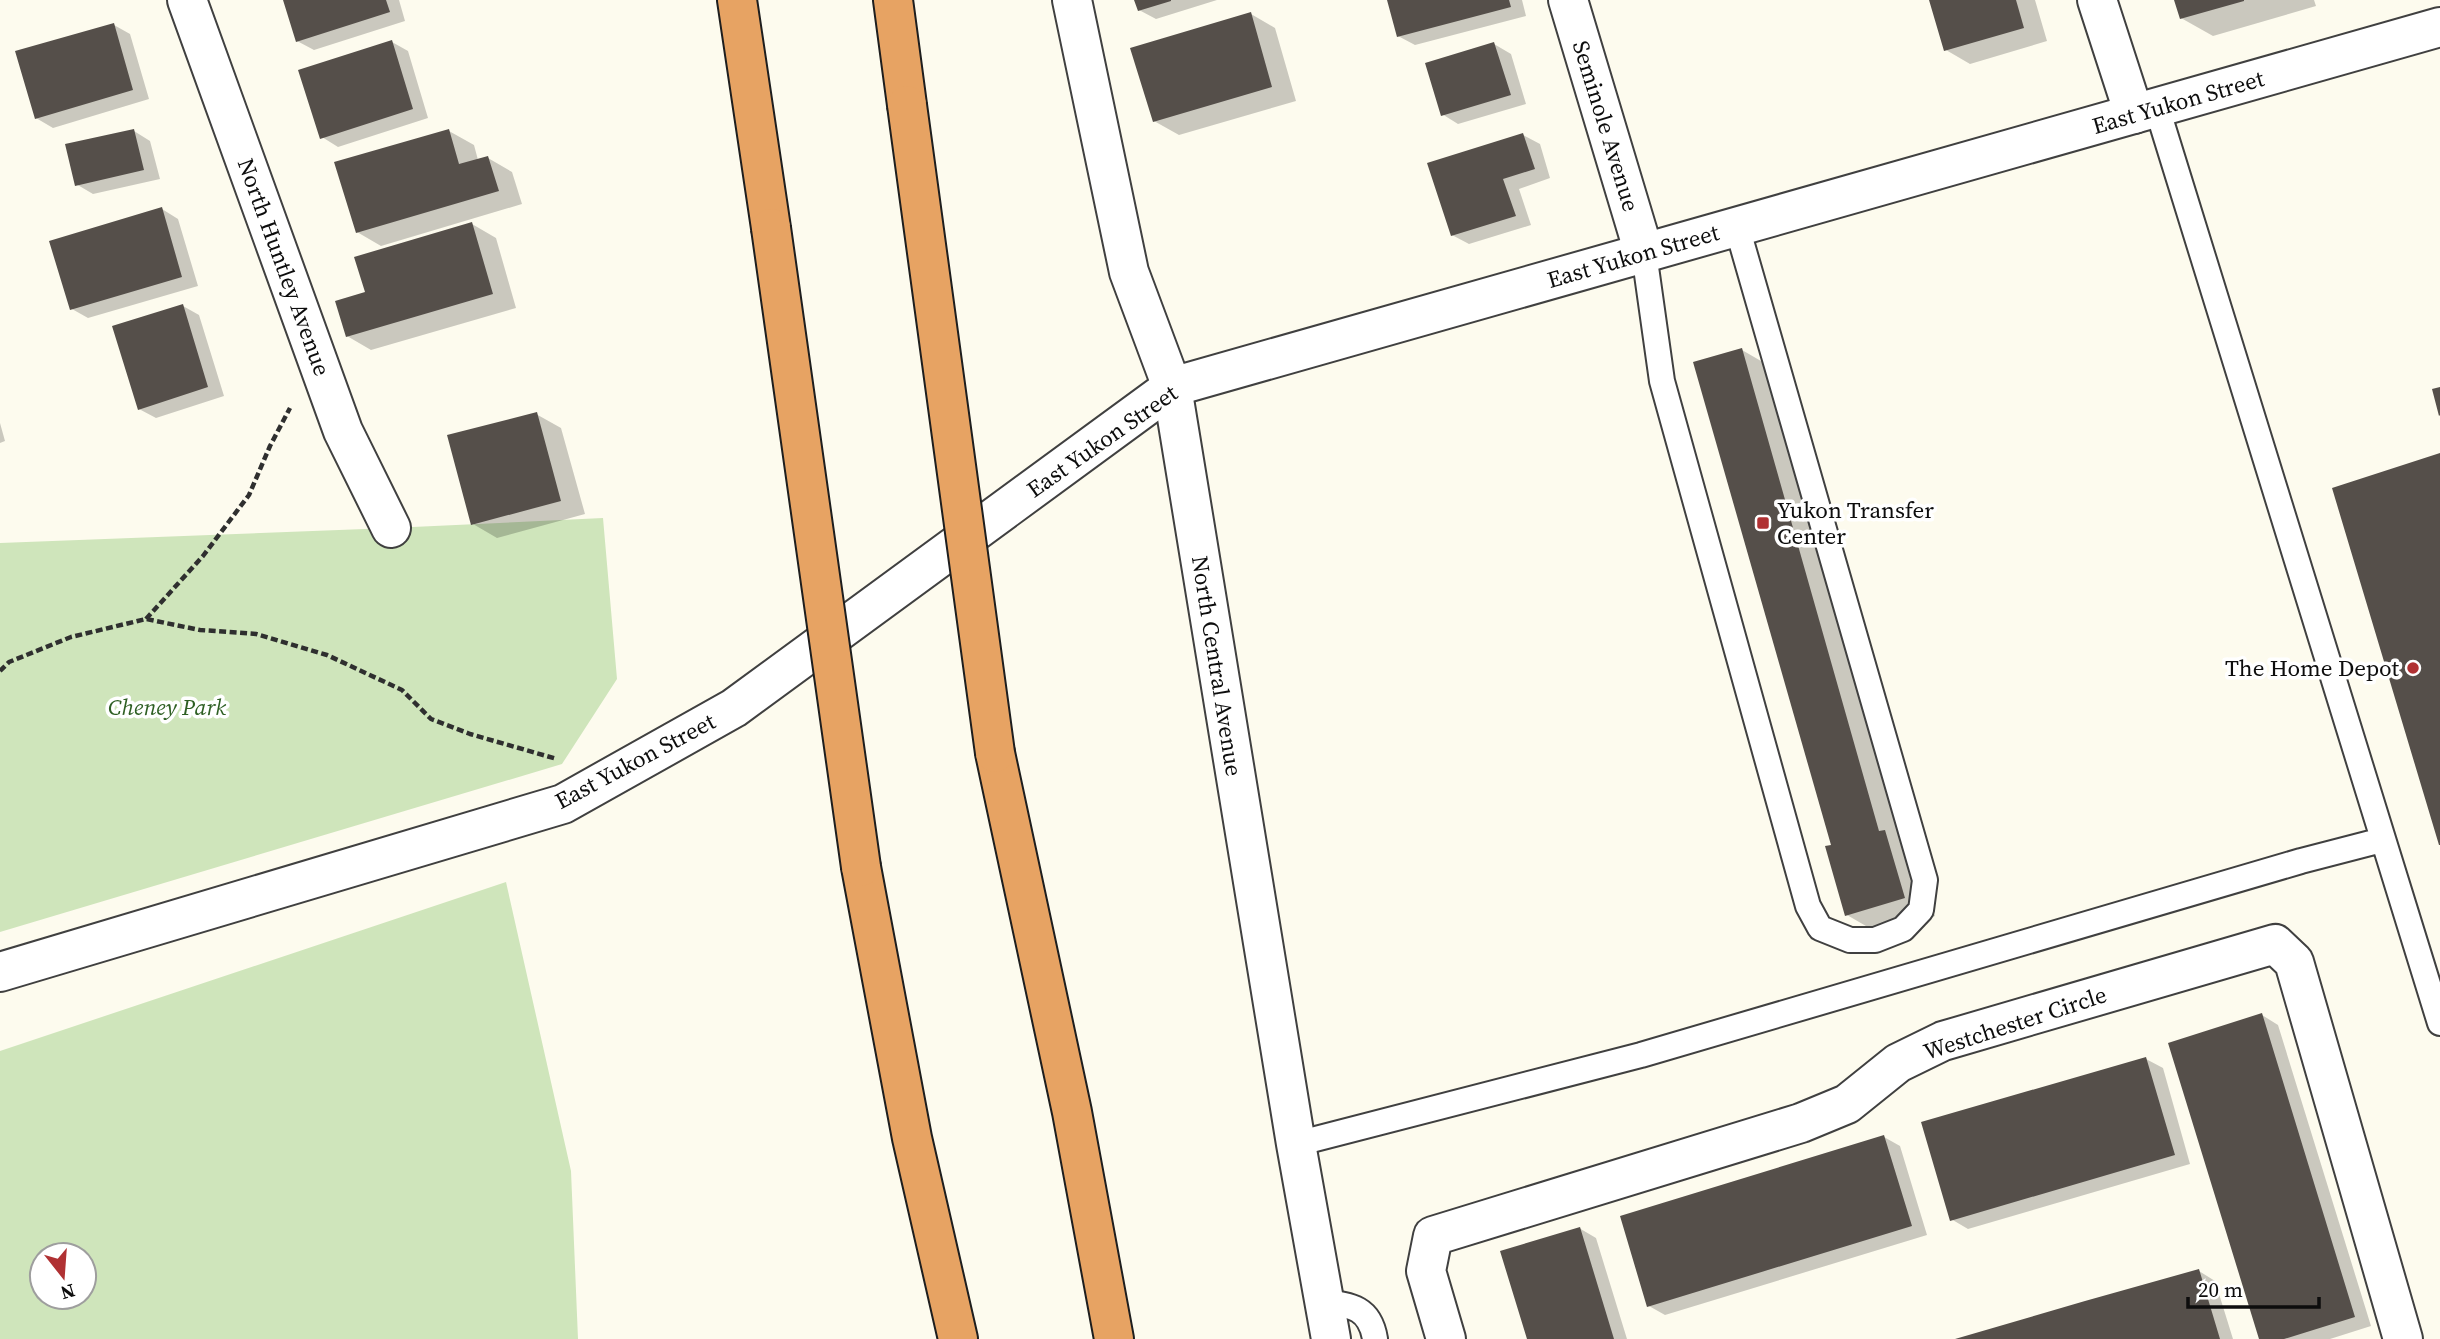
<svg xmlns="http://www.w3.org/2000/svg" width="2440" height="1339" viewBox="0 0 2440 1339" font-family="'Source Serif 4',serif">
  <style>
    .green { fill: #cfe5bb; fill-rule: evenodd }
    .shadow { fill: #0003 }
    .building { fill: #554f4a }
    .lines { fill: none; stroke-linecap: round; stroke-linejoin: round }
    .service-casing { stroke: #404040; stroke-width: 28 }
    .minor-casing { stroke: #404040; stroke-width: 42 }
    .tertiary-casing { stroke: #404040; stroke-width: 42 }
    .motorway-casing { stroke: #1e1e1e; stroke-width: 42 }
    .path { stroke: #2f2f2f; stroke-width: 4.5; stroke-dasharray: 7 3.5; stroke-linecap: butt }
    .service { stroke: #fff; stroke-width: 24 }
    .minor { stroke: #fff; stroke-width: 38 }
    .tertiary { stroke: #fff; stroke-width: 38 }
    .motorway { stroke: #e7a363; stroke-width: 38 }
    .motorway-bridge-casing { stroke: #1e1e1e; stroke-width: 42; stroke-linecap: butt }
    .motorway-bridge { stroke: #e7a363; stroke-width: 38 }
    .poi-dot { fill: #b03133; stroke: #fff; stroke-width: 2.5 }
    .labels { text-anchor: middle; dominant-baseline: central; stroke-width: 7; stroke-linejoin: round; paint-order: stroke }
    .street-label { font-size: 23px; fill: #0d0d0d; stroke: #fff }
    .poi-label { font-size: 23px; fill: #0d0d0d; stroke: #fff; text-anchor: start }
    .park-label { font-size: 23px; font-style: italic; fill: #2e5f23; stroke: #fff }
  </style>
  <rect width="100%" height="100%" fill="#fdfbee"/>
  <path class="green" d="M603 518 617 679 562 764 0 932V543L391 528Z
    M506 882 571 1171 578 1339H0V1051ZM84 1255V1297H42V1255Z"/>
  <path class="shadow" d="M284 0H399L405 21 314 50 297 41Z
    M1136 0H1217L1156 19 1139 10Z
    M1389 0H1522L1526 16 1415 45 1398 36Z
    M1931 0H2035L2047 41 1970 64 1946 50Z
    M2176 0H2314L2316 6 2213 36 2181 18Z
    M1251 14 1275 28 1296 101 1179 135 1154 121Z
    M114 25 130 34 149 99 53 128 36 118Z
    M392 42 408 51 428 118 338 147 322 137Z
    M1494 44 1511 54 1526 104 1458 124 1442 114Z
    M134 131 150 141 160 179 93 194 76 184Z
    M449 131 474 145 478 160 488 158 512 172 522 204 381 246 357 232Z
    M1523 135 1540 144 1550 178 1519 189 1531 225 1469 244 1452 235Z
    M162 209 178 219 198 286 88 318 72 309Z
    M472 224 496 238 516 308 371 350 347 336 367 293Z
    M183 306 199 315 224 396 156 418 139 409Z
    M1742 350 1773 368 1935 916 1878 933 1847 915Z
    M536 414 561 428 585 514 497 538 473 524Z
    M0 423 5 441 0 443Z
    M2262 1015 2278 1025 2371 1326 2330 1339H2261Z
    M2146 1059 2163 1068 2190 1164 1968 1229 1951 1219Z
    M1884 1137 1900 1146 1927 1235 1665 1315 1649 1306Z
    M1579 1228 1596 1238 1627 1339H1529Z
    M2199 1271 2215 1281 2233 1339H1960Z"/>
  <path class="building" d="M283 0H386L390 12 296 42Z
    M1134 0H1171V1L1138 11Z
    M1387 0H1509L1511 7 1397 37Z
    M1929 0H2016L2024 28 1944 51Z
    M2174 0H2244V1L2180 19Z
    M1251 12 1272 87 1153 122 1130 48Z
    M114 23 133 90 35 119 15 51Z
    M392 40 413 109 320 139 298 70Z
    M1494 42 1511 95 1441 116 1425 63Z
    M134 129 144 170 75 186 65 144Z
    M449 129 459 164 488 156 499 191 356 233 334 162Z
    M1523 133 1535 169 1503 179 1516 216 1451 236 1427 163Z
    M162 207 182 277 70 310 49 241Z
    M472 222 493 294 346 337 335 301 365 292 354 257Z
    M183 304 208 387 138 410 112 326Z
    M1742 348 1879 831 1885 830 1905 898 1845 916 1825 846 1831 845 1693 362Z
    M2440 387V415L2439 416 2432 389Z
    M537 412 561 501 471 525 447 435Z
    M2440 453V845H2439L2332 488Z
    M2262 1013 2355 1317 2284 1339H2259L2168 1043Z
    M2146 1057 2175 1155 1950 1221 1921 1122Z
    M1884 1135 1912 1226 1647 1307 1620 1216Z
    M1580 1227 1614 1339H1527L1500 1251Z
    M2199 1269 2220 1339H1955L2085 1301Z"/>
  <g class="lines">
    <defs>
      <path id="service" d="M2157 108 2440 1023
        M1644 253 1662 381 1808 906 1820 928 1850 940H1875L1903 929 1921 910 1925 880 1737 227
        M1296 1144 1641 1055 2301 861 2382 840
        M1324 1302C1352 1305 1370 1308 1375 1339"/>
      <path id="minor" d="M187 0 343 431 391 528
        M1072 0 1129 272 1172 387 1296 1144 1331 1339
        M1568 0 1644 253
        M2097 0 2134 114
        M1446 1339 1426 1271 1433 1236 1801 1123 1847 1104 1898 1063 1943 1041 2275 944 2294 962 2403 1339"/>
      <path id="tertiary" d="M0 972 563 804 734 708 1172 387 2440 27"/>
      <path id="motorway" d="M737 0 771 228
        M893 0 907 105
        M995 753 1072 1112 1114 1339
        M861 867 912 1138 958 1339"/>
    </defs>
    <use href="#service" class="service-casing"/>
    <use href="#minor" class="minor-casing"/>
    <use href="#tertiary" class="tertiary-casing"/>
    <use href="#motorway" class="motorway-casing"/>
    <path class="path" d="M146 619 203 556 249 495 270 446 290 408
      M0 671 9 662 71 637 146 619 200 630 256 634 327 655 402 690 431 719 470 734 557 759"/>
    <use href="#service" class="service"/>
    <use href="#minor" class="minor"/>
    <use href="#tertiary" class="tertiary"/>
    <use href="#motorway" class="motorway"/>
    <defs>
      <path id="motorway-bridge" d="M907 105 995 753
        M771 228 861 867"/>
    </defs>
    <use href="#motorway-bridge" class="motorway-bridge-casing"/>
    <use href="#motorway-bridge" class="motorway-bridge"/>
  </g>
  <g class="poi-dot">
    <rect x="1756" y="516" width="14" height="14" rx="3.5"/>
    <circle cx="2413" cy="668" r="7"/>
  </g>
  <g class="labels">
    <g class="street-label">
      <text transform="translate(2178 102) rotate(-16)">East Yukon Street</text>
      <text transform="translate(1606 126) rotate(73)">Seminole Avenue</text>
      <text transform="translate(1633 256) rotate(-16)">East Yukon Street</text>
      <text transform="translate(284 267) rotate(70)">North Huntley Avenue</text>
      <text transform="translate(1102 441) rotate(-35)">East Yukon Street</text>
      <text transform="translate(1217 666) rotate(81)">North Central Avenue</text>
      <text transform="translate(635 761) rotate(-28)">East Yukon Street</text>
      <text transform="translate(2015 1023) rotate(-18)">Westchester Circle</text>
    </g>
    <g class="poi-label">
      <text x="1777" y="510">Yukon Transfer<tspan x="1777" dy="26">Center</tspan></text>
      <text x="2399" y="668" text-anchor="end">The Home Depot</text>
    </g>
    <g class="park-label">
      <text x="167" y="707">Cheney Park</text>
    </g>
  </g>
  <g transform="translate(63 1276) rotate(163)"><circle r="33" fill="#ffffff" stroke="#9e9e9e" stroke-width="2"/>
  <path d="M0-5L12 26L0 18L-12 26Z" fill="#b03133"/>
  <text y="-10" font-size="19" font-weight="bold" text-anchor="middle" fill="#0d0d0d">N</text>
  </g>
  <path d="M2188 1297v10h131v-10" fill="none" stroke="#0d0d0d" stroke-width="3.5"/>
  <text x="2198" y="1297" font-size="21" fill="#0d0d0d" stroke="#ffffff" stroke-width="5" paint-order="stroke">20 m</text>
</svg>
